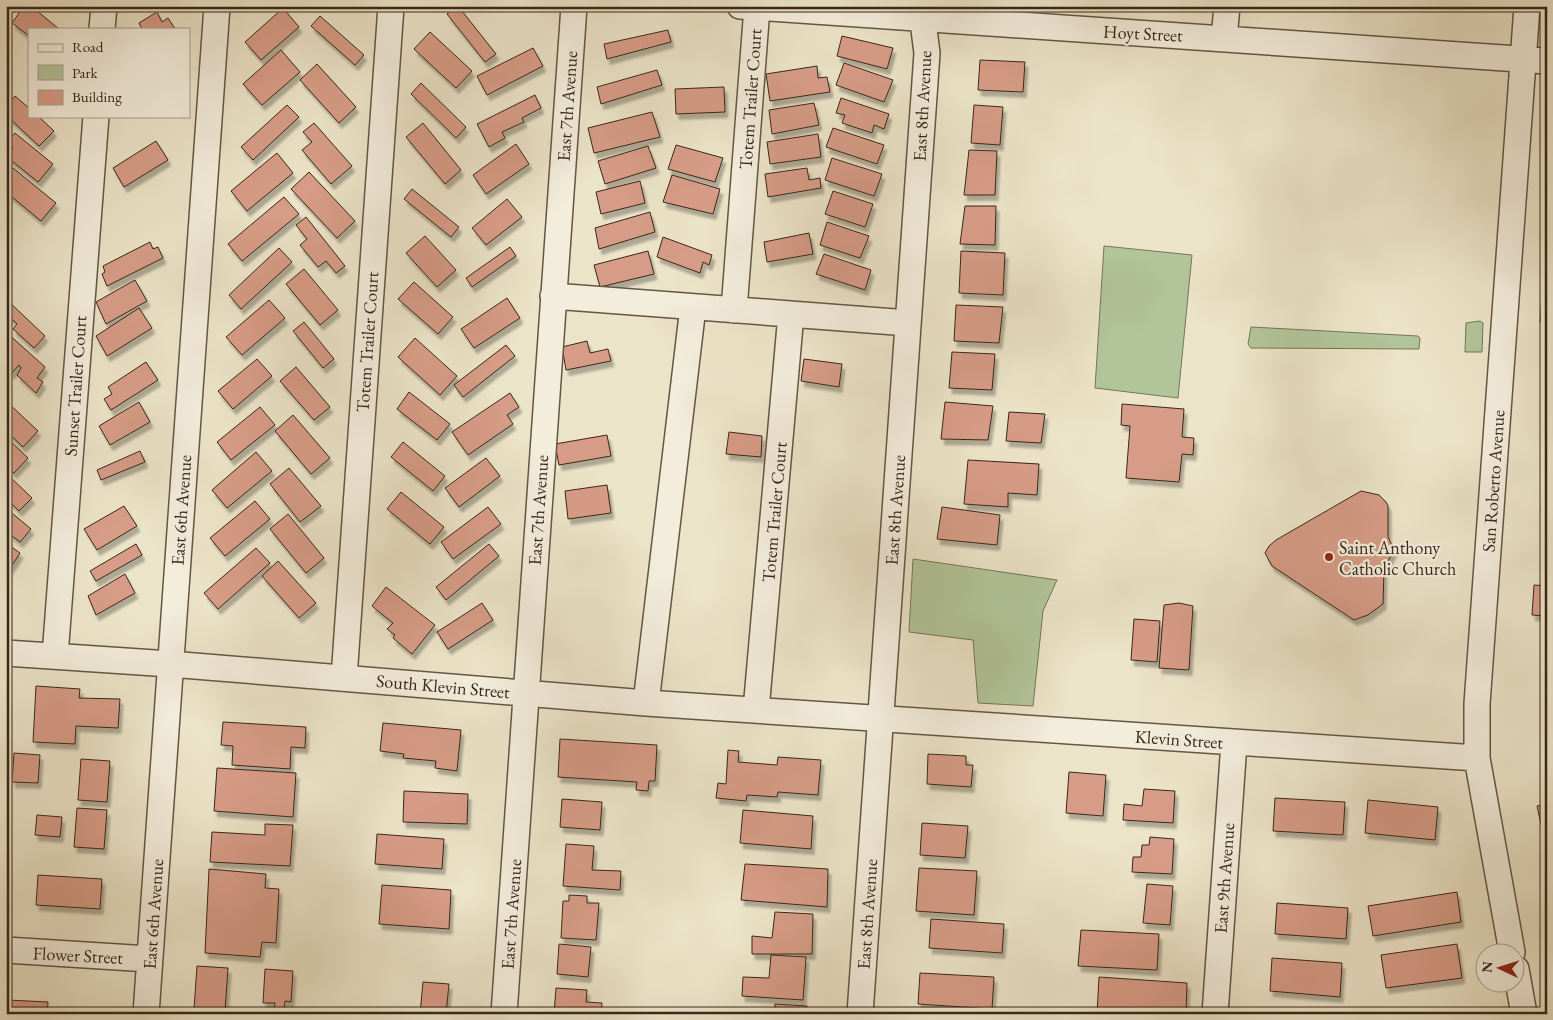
<svg xmlns="http://www.w3.org/2000/svg" width="1553" height="1020" viewBox="0 0 1553 1020" font-family="'EB Garamond',serif">
  <style>
    .green { fill: #b2c59a; stroke: #757659 }
    .building { fill: #d79c87; stroke: #382718; filter: url(#shadow) }
    .lines { fill: none; stroke-linecap: round; stroke-linejoin: round }
    .minor-casing { stroke: #655644; stroke-width: 28 }
    .minor { stroke: #f3eddc; stroke-width: 25 }
    .poi-dot { fill: #8f2418; stroke: #f3eddc; stroke-width: 2 }
    .labels { text-anchor: middle; dominant-baseline: central; stroke-width: 4.5; stroke-linejoin: round; paint-order: stroke }
    .street-label { font-size: 18px; fill: #382718; stroke: #f3eddc }
    .poi-label { font-size: 18px; fill: #382718; stroke: #f3eddc; text-anchor: start }
  </style>
  <defs>
    <filter id="shadow"><feDropShadow dx="3" dy="5.5" stdDeviation="1" flood-color="#0004"/></filter>
  </defs>
  <rect width="100%" height="100%" fill="#ece4c9"/>
  <filter id="stains"><feTurbulence type="fractalNoise" baseFrequency=".004" numOctaves="4"/><feColorMatrix values="0 0 0 0 .2 0 0 0 0 .09 0 0 0 0 .02 0 0 0 .5 -.17"/></filter>
  <radialGradient id="worn" r=".72"><stop offset=".6" stop-color="#630" stop-opacity="0"/><stop offset="1" stop-color="#630" stop-opacity=".3"/></radialGradient>
  <path class="green" d="M1104 246 1192 255 1178 398 1095 388Z
    M1480 321 1483 323 1482 352H1465L1466 323Z
    M1251 327 1418 336 1420 338 1419 349 1251 348 1248 344Z
    M913 559 1057 580 1043 611 1033 706 978 703 973 640 909 632Z"/>
  <path class="building" d="M24 6H31L59 29H29V36L12 23Z
    M458 6 496 54 485 62 447 14Z
    M283 8 299 27 261 60 245 42Z
    M157 12 162 22 168 18 175 29H142L139 23Z
    M320 16 364 55 355 65 311 26Z
    M668 30 671 42 607 59 604 44Z
    M430 32 472 71 456 88 414 49Z
    M842 36 893 48 887 69 837 56Z
    M533 48 543 66 487 95 477 76Z
    M281 50 300 72 262 105 243 84Z
    M980 60 1025 62 1023 92 978 90Z
    M844 63 893 80 884 102 836 85Z
    M317 64 356 107 339 123 300 80Z
    M817 66 818 78 827 77 830 92 770 101 766 74Z
    M657 70 662 85 601 104 597 87Z
    M421 83 466 127 456 138 411 94Z
    M724 87 725 112 676 114 675 89Z
    M535 95 541 108 522 118 524 122 502 132 505 138 489 147 477 124Z
    M15 96 29 108V116H38L54 131 39 146 6 115V106Z
    M841 98 889 114 884 129 874 125 872 133 842 123 845 115 836 113Z
    M814 103 819 125 772 134 769 110Z
    M287 105 299 117 253 160 241 147Z
    M974 105 1003 107 1000 145 971 143Z
    M652 112 660 137 594 153 588 128Z
    M314 123 352 166 331 184 302 150 312 142 303 132Z
    M423 123 461 170 445 184 406 137Z
    M833 128 884 145 877 164 826 147Z
    M15 133 53 164 38 182 7 157 13 148 7 143Z
    M818 134 821 157 770 164 767 142Z
    M156 141 168 160 124 187 113 168Z
    M516 144 529 164 486 194 473 175Z
    M676 145 723 158 715 182 668 169Z
    M648 146 656 168 605 184 598 161Z
    M969 150 997 151 995 195H964Z
    M277 153 293 173 247 211 231 191Z
    M832 158 882 174 874 196 825 180Z
    M13 168 56 203 41 221 6 192V176Z
    M807 168 809 180 820 178 821 188 768 197 765 174Z
    M309 172 355 221 337 238 291 189Z
    M672 175 720 189 713 214 663 202Z
    M640 181 645 203 601 214 596 192Z
    M412 189 459 227 451 237 404 199Z
    M833 191 873 204 865 227 825 214Z
    M284 197 299 214 242 261 228 244Z
    M507 199 522 217 486 245 472 228Z
    M965 206H996L995 245 960 244Z
    M650 212 655 232 599 249 595 228Z
    M306 217 345 266 336 273 326 261 318 267 300 245 307 239 296 225Z
    M827 222 869 236 860 258 820 245Z
    M809 233 813 254 767 262 764 242Z
    M425 236 456 270 437 287 406 253Z
    M663 237 712 255 709 265 703 262 700 273 657 257Z
    M150 242 153 249 158 247 163 258 107 286 102 274 105 272 103 266Z
    M510 247 516 256 472 287 466 278Z
    M279 248 292 262 241 309 229 295Z
    M648 251 654 274 600 287 594 265Z
    M961 251 1005 253 1003 295 959 293Z
    M824 254 871 270 865 290 816 274Z
    M304 269 338 310 320 325 286 284Z
    M135 280 147 301 106 324 96 302Z
    M414 282 453 317 438 334 398 299Z
    M1542 292H1547V322H1540Z
    M507 298 520 318 474 348 461 329Z
    M6 299 45 336 34 348 13 329 17 324 6 313Z
    M269 300 285 318 242 355 226 337Z
    M956 305 1003 307 999 343 954 341Z
    M139 308 152 328 107 356 96 336Z
    M304 322 334 359 323 368 293 331Z
    M6 332 45 367 37 378 43 382 36 393 17 375 21 368 19 365 11 374 6 369 8 355Z
    M415 338 457 376 440 395 398 357Z
    M587 341 590 353 608 349 611 361 566 370 562 347Z
    M506 345 515 356 463 397 454 385Z
    M952 352 995 354 992 390 949 388Z
    M257 359 272 376 233 409 218 391Z
    M804 359 842 364 839 387 801 381Z
    M146 362 158 380 111 410 104 399 112 394 108 387Z
    M296 367 330 407 314 420 280 381Z
    M1547 371V396H1543Z
    M409 392 450 424 437 440 397 409Z
    M510 393 519 407 507 415 513 424 468 455 452 432Z
    M6 401 38 431 23 447 6 431Z
    M139 402 150 422 110 445 99 426Z
    M945 402 993 406 988 440 941 439Z
    M1122 404 1184 409 1182 437 1194 438 1193 455 1182 454 1179 482 1126 478 1130 426 1121 425Z
    M260 407 275 425 231 460 217 442Z
    M1009 412 1045 414 1041 443 1006 441Z
    M293 415 330 458 311 474 275 431Z
    M1546 420H1547V448H1543Z
    M729 432 762 436 761 457 726 454Z
    M607 435 611 456 559 465 555 444Z
    M6 437 28 458 14 473 6 466Z
    M403 442 445 476 433 491 391 457Z
    M140 451 145 462 101 480 97 470Z
    M256 452 272 471 227 508 212 490Z
    M486 458 500 476 459 507 445 488Z
    M968 460 1039 464 1037 495 1008 493V507L964 504Z
    M289 468 321 506 300 522 270 484Z
    M6 473 32 498 19 511 6 498Z
    M1543 483 1547 484V513L1541 512Z
    M607 485 611 513 568 519 565 491Z
    M1361 491 1379 495 1386 502 1388 506V537L1394 550 1384 569 1383 604 1368 615 1354 620 1272 566 1265 553 1269 546 1276 540Z
    M401 492 444 527 430 544 387 509Z
    M255 501 270 519 225 556 210 538Z
    M124 506 137 526 97 550 84 529Z
    M488 507 501 524 453 559 441 542Z
    M942 507 1000 515 997 545 937 539Z
    M6 508 31 529 20 542 6 531Z
    M288 514 324 558 306 573 270 529Z
    M6 543 20 553 7 573 6 572Z
    M136 544 142 555 96 581 90 571Z
    M489 544 499 556 446 600 436 587Z
    M256 548 270 563 218 609 204 593Z
    M278 561 316 603 299 618 262 576Z
    M125 574 135 593 96 615 88 596Z
    M1534 585 1547 586V616L1532 615Z
    M386 587 435 625 412 654 393 638 395 635 387 629 393 623 372 606Z
    M482 603 493 620 448 649 437 632Z
    M1179 603 1193 606 1189 670 1159 668 1164 605Z
    M1134 619 1160 621 1157 662 1131 660Z
    M36 686 80 689 79 698 120 699 118 728 76 726 75 744 33 742Z
    M223 722 306 727 305 748 291 747 290 769 232 765 233 746 221 745Z
    M383 723 461 730 457 771 435 768 436 761 403 758 404 754 380 751Z
    M560 739 657 745 655 781H649L648 791 636 790 637 782 558 777Z
    M728 750 739 751 738 762 777 765 778 757 821 760 818 795 778 792 777 797 747 795 746 801 716 798 718 783 726 784Z
    M14 753 40 755 38 783 12 782Z
    M928 754 966 756V765H973L971 787 927 784Z
    M81 759 110 761 107 802 78 800Z
    M217 768 296 773 293 817 214 811Z
    M1069 772 1106 775 1103 816 1066 813Z
    M1144 789 1175 791 1173 823 1123 820 1124 804 1142 806Z
    M404 791 468 794 467 824 403 822Z
    M1275 798 1345 802 1343 835 1273 831Z
    M562 799 602 802 600 830 560 827Z
    M1368 800 1438 807 1435 840 1365 833Z
    M1547 804V851L1537 806Z
    M77 808 107 810 104 849 74 847Z
    M743 810 813 816 811 849 740 843Z
    M37 815 62 817 60 837 35 835Z
    M922 823 968 826 965 858 920 855Z
    M265 824 293 825 290 866 210 862 212 832 265 835Z
    M377 834 444 839 442 869 375 864Z
    M1150 837 1174 839 1172 874 1132 872 1133 857H1141L1142 845H1149Z
    M566 844 594 846 592 870 621 871 620 890 563 886Z
    M1542 861H1547V889Z
    M745 864 828 869 827 907 741 900Z
    M919 868 977 871 974 915 916 911Z
    M209 869 266 874 265 888 279 889 276 943 262 942 260 957 205 953Z
    M38 875 102 879 100 909 36 905Z
    M1147 884 1173 886 1170 925 1143 923Z
    M382 885 451 890 449 929 379 924Z
    M1457 892 1461 922 1373 936 1368 906Z
    M569 895 587 896V903H599L596 940 561 938 563 901H569Z
    M1277 903 1348 908 1346 939 1275 934Z
    M775 912 813 914 812 954H752V936L772 938Z
    M931 919 1004 924 1002 953 929 948Z
    M1081 930 1159 934 1157 970 1078 966Z
    M559 944 591 947 588 977 557 974Z
    M1457 944 1462 978 1386 988 1381 955Z
    M771 955 806 957 803 1000 742 996 743 977 769 978Z
    M1272 958 1342 963 1340 997 1270 991Z
    M197 966 228 968 225 1011 194 1009Z
    M265 969 293 971 291 1002 285 1001 284 1012 274 1011 275 1003H263Z
    M920 973 994 977 992 1009 918 1004Z
    M1099 977 1187 983 1186 1014H1097Z
    M423 982 449 984 446 1014H420Z
    M556 988 587 990 586 1002 602 1003 601 1014H554Z
    M7 1000 48 1002 47 1014H6Z
    M775 1004 807 1006V1014H774Z"/>
  <g class="lines">
    <defs>
      <path id="minor" d="M740 6 1547 61
        M102 29 104 6
        M1224 38 1227 6
        M553 296 908 323
        M734 310 757 7
        M6 653 170 664 646 703 1477 758
        M55 656 96 116
        M344 678 391 6
        M646 703 693 307
        M756 710 791 314
        M6 950 149 959
        M1512 952 1477 758V704L1527 6
        M1516 969 1524 1014
        M146 1014 217 6
        M504 1014 574 6
        M860 1014 927 53 921 6
        M1215 1014 1234 743"/>
    </defs>
    <use href="#minor" class="minor-casing"/>
    <use href="#minor" class="minor"/>
  </g>
  <circle class="poi-dot" cx="1329" cy="557" r="5"/>
  <g class="labels">
    <g class="street-label">
      <text transform="translate(1143 33) rotate(3)">Hoyt Street</text>
      <text transform="translate(750 99) rotate(-86)">Totem Trailer Court</text>
      <text transform="translate(567 106) rotate(-86)">East 7th Avenue</text>
      <text transform="translate(922 106) rotate(-87)">East 8th Avenue</text>
      <text transform="translate(367 342) rotate(-86)">Totem Trailer Court</text>
      <text transform="translate(75 386) rotate(-86)">Sunset Trailer Court</text>
      <text transform="translate(1493 481) rotate(-86)">San Roberto Avenue</text>
      <text transform="translate(181 510) rotate(-86)">East 6th Avenue</text>
      <text transform="translate(538 510) rotate(-86)">East 7th Avenue</text>
      <text transform="translate(895 510) rotate(-86)">East 8th Avenue</text>
      <text transform="translate(774 512) rotate(-85)">Totem Trailer Court</text>
      <text transform="translate(443 686) rotate(5)">South Klevin Street</text>
      <text transform="translate(1179 739) rotate(4)">Klevin Street</text>
      <text transform="translate(1224 878) rotate(-86)">East 9th Avenue</text>
      <text transform="translate(153 914) rotate(-86)">East 6th Avenue</text>
      <text transform="translate(511 914) rotate(-86)">East 7th Avenue</text>
      <text transform="translate(867 914) rotate(-86)">East 8th Avenue</text>
      <text transform="translate(78 955) rotate(3)">Flower Street</text>
    </g>
    <g class="poi-label">
      <text x="1339" y="547">Saint Anthony<tspan x="1339" dy="21">Catholic Church</tspan></text>
    </g>
  </g>
  <rect width="1553" height="1020" fill="none" stroke="#ece4c9" stroke-width="25"/>
  <rect x="8" y="8" width="1538" height="1005" fill="none" stroke="#382718" stroke-width="2.5"/>
  <rect x="12" y="12" width="1528" height="995" fill="none" stroke="#382718"/>
  <rect x="28" y="28" width="162" height="90" fill="#f3eddc" stroke="#a89e8e"/>
  <rect x="38" y="44" width="25" height="8" fill="#f3eddc" stroke="#a89e8e"/>
  <text x="72" y="52" font-size="15" fill="#382718">Road</text>
  <rect x="38" y="65" width="25" height="15" fill="#b2c59a" stroke="#a89e8e"/>
  <text x="72" y="78" font-size="15" fill="#382718">Park</text>
  <rect x="38" y="90" width="25" height="15" fill="#d79c87" stroke="#a89e8e"/>
  <text x="72" y="102" font-size="15" fill="#382718">Building</text>
  <g transform="translate(1500 968) rotate(274)"><circle r="24" fill="#f3eddc" stroke="#a89e8e"/>
  <path d="M0-4L9 19L0 12L-9 19Z" fill="#8f2418"/>
  <text y="-8" font-size="14" font-weight="bold" text-anchor="middle" fill="#382718">N</text>
  </g>
  <rect width="100%" height="100%" filter="url(#stains)"/>
  <rect width="100%" height="100%" fill="url(#worn)"/>
</svg>
